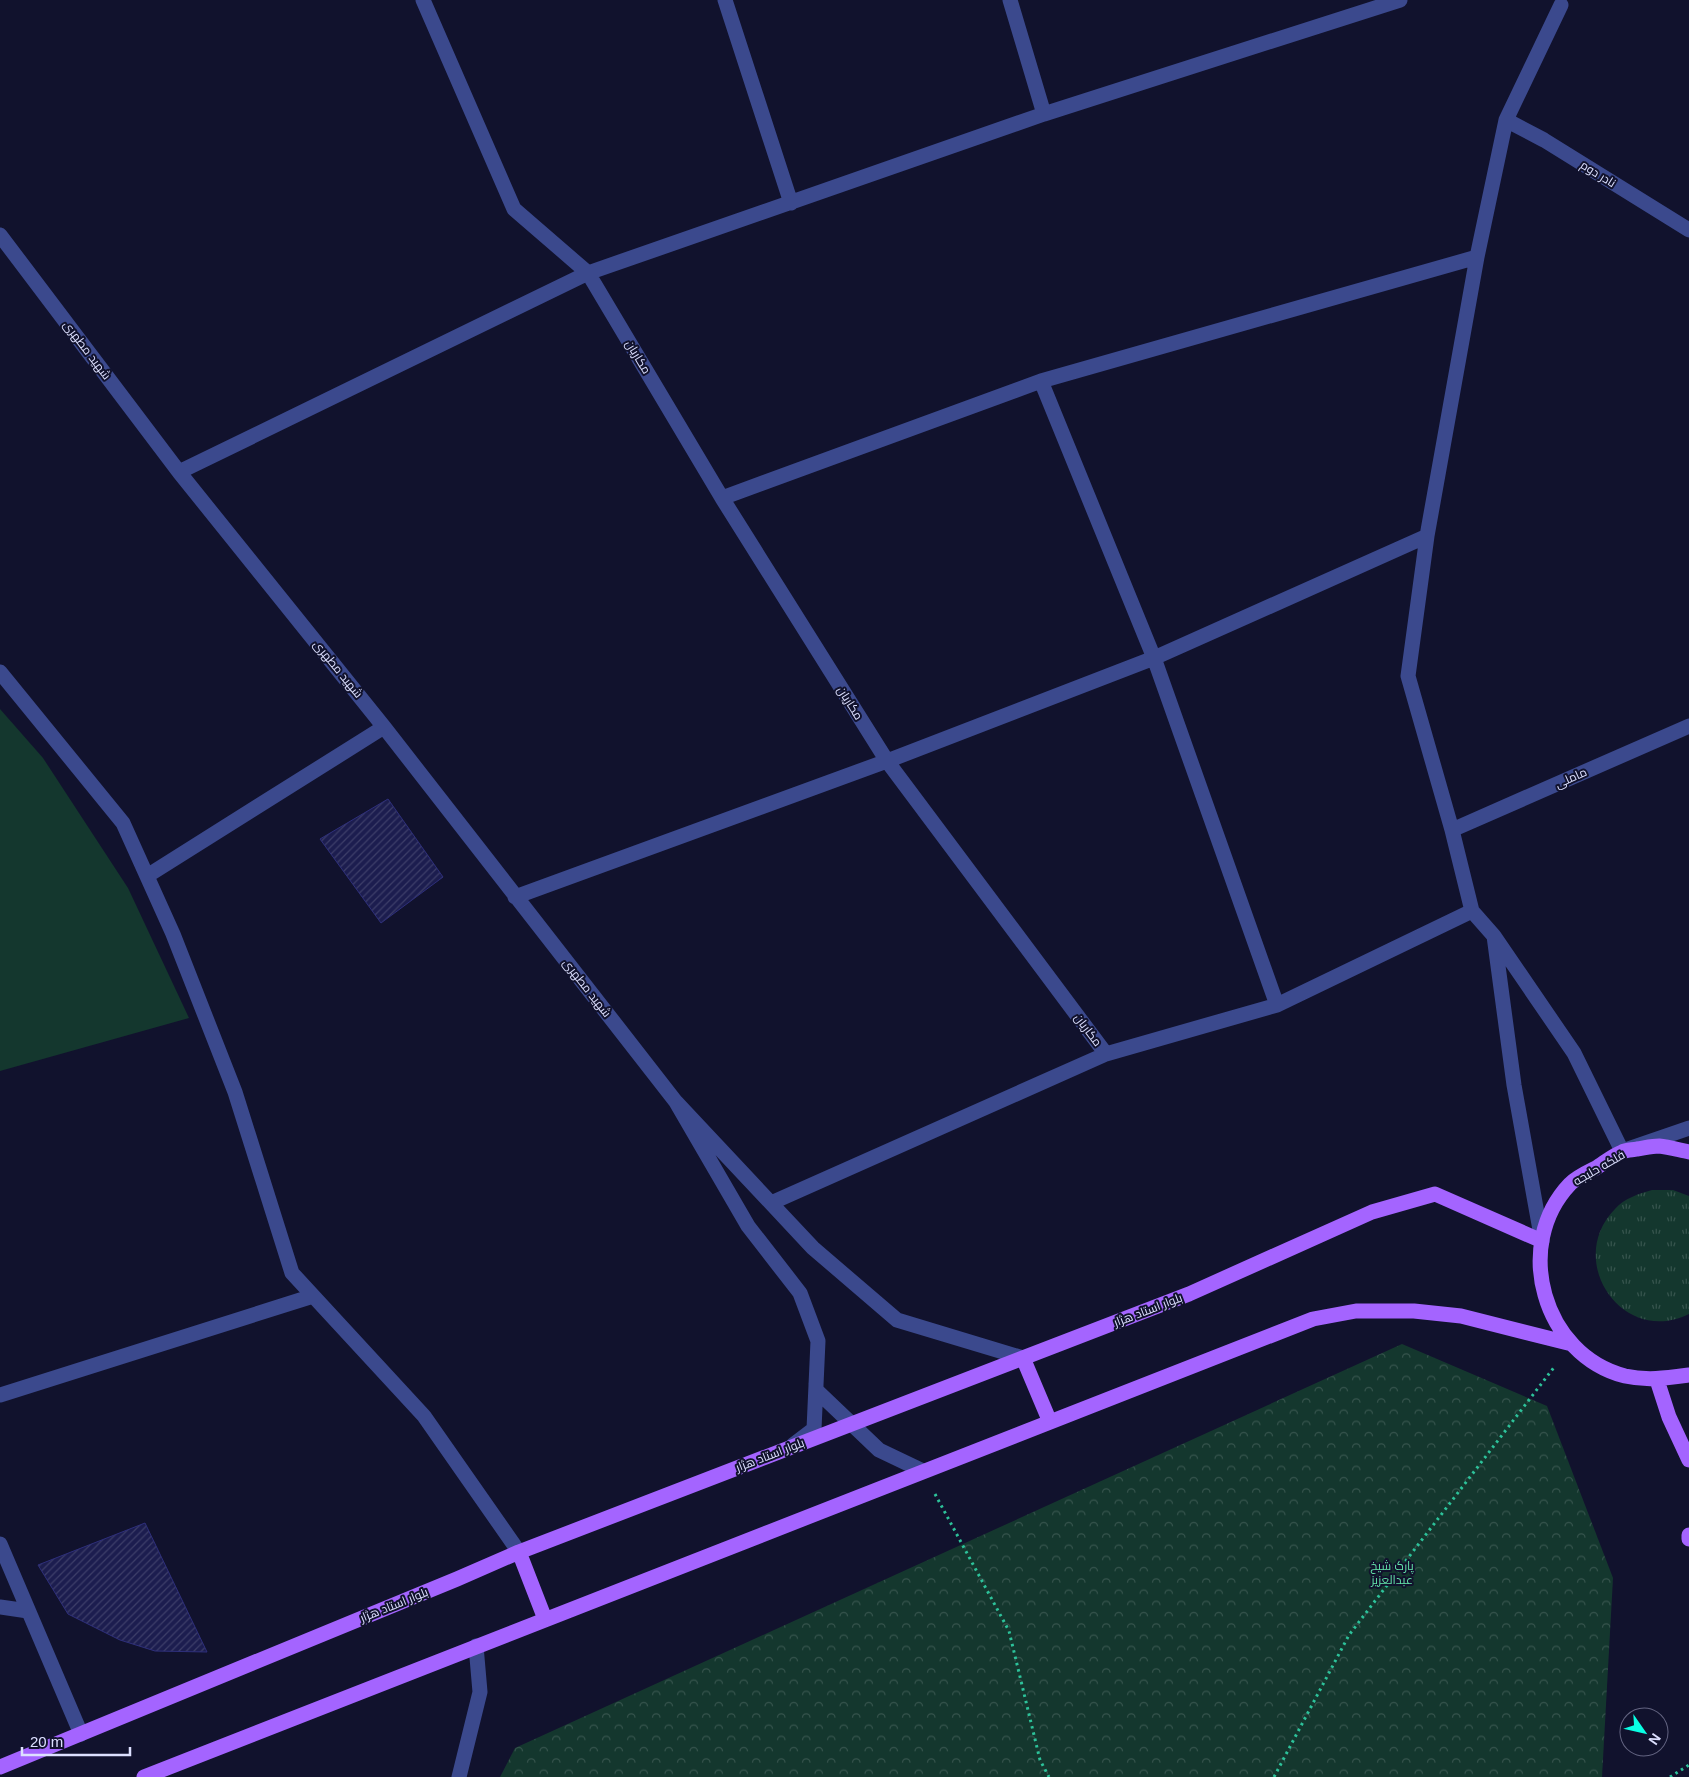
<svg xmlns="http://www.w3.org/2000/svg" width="1689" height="1777" viewBox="0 0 1689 1777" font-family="Helvetica,Cairo,sans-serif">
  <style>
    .grass { fill: url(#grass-tufts) }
    .forest { fill: url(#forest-crowns) }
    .pitch { fill: #14372e }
    .building { fill: url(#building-hatch); stroke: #2e2f7b }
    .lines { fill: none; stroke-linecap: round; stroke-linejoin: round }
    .path { stroke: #2dc29a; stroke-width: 3; stroke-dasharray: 2.5 4; stroke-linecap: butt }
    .minor { stroke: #3b498d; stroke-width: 15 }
    .major { stroke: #a464ff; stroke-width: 15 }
    .labels { text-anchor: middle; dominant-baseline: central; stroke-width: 4; stroke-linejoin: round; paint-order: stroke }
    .street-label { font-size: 12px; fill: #dde0ff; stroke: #11122d }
    .park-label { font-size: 12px; fill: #64e4a9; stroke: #11122d }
  </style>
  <defs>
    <pattern id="grass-tufts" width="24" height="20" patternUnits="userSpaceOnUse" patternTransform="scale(1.25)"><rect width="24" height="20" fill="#14372e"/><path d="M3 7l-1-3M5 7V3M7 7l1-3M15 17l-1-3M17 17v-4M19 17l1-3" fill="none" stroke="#36544d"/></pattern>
    <pattern id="forest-crowns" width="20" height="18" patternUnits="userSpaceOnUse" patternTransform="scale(1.25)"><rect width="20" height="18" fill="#14372e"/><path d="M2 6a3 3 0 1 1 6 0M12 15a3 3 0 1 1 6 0" fill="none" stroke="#36544d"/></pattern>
    <pattern id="building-hatch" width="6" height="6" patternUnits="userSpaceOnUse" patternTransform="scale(1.25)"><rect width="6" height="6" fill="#1c1d4f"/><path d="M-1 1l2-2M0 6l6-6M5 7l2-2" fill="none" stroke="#3d3e69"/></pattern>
  </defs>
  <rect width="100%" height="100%" fill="#11122d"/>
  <path class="grass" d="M1652 1190H1673L1689 1196V1314C1623 1347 1564 1261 1615 1209 1624 1198 1639 1194 1652 1190Z"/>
  <path class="forest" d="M1402 1344 1547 1406 1613 1578 1602 1777H500L515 1748Z"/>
  <path class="pitch" d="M0 709 43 758 128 888 189 1018 0 1071Z"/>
  <path class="building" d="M388 799 443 877 381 923 320 839Z
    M145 1523 207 1652 155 1651 120 1640 68 1614 38 1565Z"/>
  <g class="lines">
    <path class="path" d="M935 1494 1009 1631 1040 1760 1049 1777
      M1274 1777 1349 1635 1555 1366
      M1670 1777 1689 1765"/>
    <path class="minor" d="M423 0 514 209 588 273 722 498 887 761 1106 1054 1277 1005 1472 911
      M725 0 791 203
      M1010 0 1044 114
      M1506 120 1544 140 1689 230
      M0 235 179 472 384 727 676 1102
      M1041 381 1154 658 1277 1005
      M179 472 588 273 1044 114 1400 0
      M722 498 1041 381 1477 257
      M0 672 123 823 173 934 235 1092 292 1273 424 1416 519 1552
      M1452 830 1689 726
      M147 876 384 727
      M515 897 887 761 1154 658 1427 536
      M1494 936 1472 911 1452 830 1408 676 1427 536 1477 257 1506 120 1561 5
      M771 1203 1106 1054
      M1542 1241 1514 1085 1494 936 1574 1053 1622 1151 1689 1128
      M816 1383V1390L879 1450 923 1471
      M0 1395 313 1296
      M793 1445 814 1429 818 1341 800 1293 748 1226 676 1102 813 1248 897 1320 1023 1358
      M0 1544 81 1734
      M0 1607 28 1611
      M459 1777 480 1692 476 1646"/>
    <path class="major" d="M1689 1152C1679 1150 1669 1147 1659 1146 1652 1146 1644 1148 1637 1149 1632 1150 1626 1150 1622 1152 1613 1155 1604 1163 1596 1168 1588 1172 1577 1177 1570 1184 1512 1245 1543 1355 1625 1376 1647 1381 1667 1378 1689 1375
      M1023 1358 1050 1422
      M1657 1380 1669 1417 1689 1460
      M1689 1535V1539
      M519 1552 545 1619
      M0 1767 457 1579 519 1552 1189 1294 1372 1212 1435 1194 1542 1241
      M144 1777 1313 1319 1356 1311H1414L1461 1316 1572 1344"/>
  </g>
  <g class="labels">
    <g class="street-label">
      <text transform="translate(1598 174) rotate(32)">نادر دوم</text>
      <text transform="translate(87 350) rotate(53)">شهید مطهری</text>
      <text transform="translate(638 357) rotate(59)">مکاریان</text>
      <text transform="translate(338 669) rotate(51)">شهید مطهری</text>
      <text transform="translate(850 703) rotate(58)">مکاریان</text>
      <text transform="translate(1571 778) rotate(-24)">ماملی</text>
      <text transform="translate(587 988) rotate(52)">شهید مطهری</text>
      <text transform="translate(1088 1030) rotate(53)">مکاریان</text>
      <text transform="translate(1599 1168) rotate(-30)">فلکه حلبجه</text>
      <text transform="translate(1148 1310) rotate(-21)">بلوار استاد هژار</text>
      <text transform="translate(770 1455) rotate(-21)">بلوار استاد هژار</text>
      <text transform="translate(394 1605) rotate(-22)">بلوار استاد هژار</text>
    </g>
    <g class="park-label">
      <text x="1392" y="1566">پارک شیخ<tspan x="1392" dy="14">عبدالعزیز</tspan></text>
    </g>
  </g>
  <g transform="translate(1644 1732) rotate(124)"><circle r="24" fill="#11122d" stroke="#636481"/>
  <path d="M0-4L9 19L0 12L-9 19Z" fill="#09ffe4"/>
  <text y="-8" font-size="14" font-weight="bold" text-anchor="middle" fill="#dde0ff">N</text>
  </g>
  <path d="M22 1747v8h108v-8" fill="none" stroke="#dde0ff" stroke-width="2.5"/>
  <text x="30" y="1747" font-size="15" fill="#dde0ff" stroke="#11122d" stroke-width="4" paint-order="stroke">20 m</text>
</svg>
